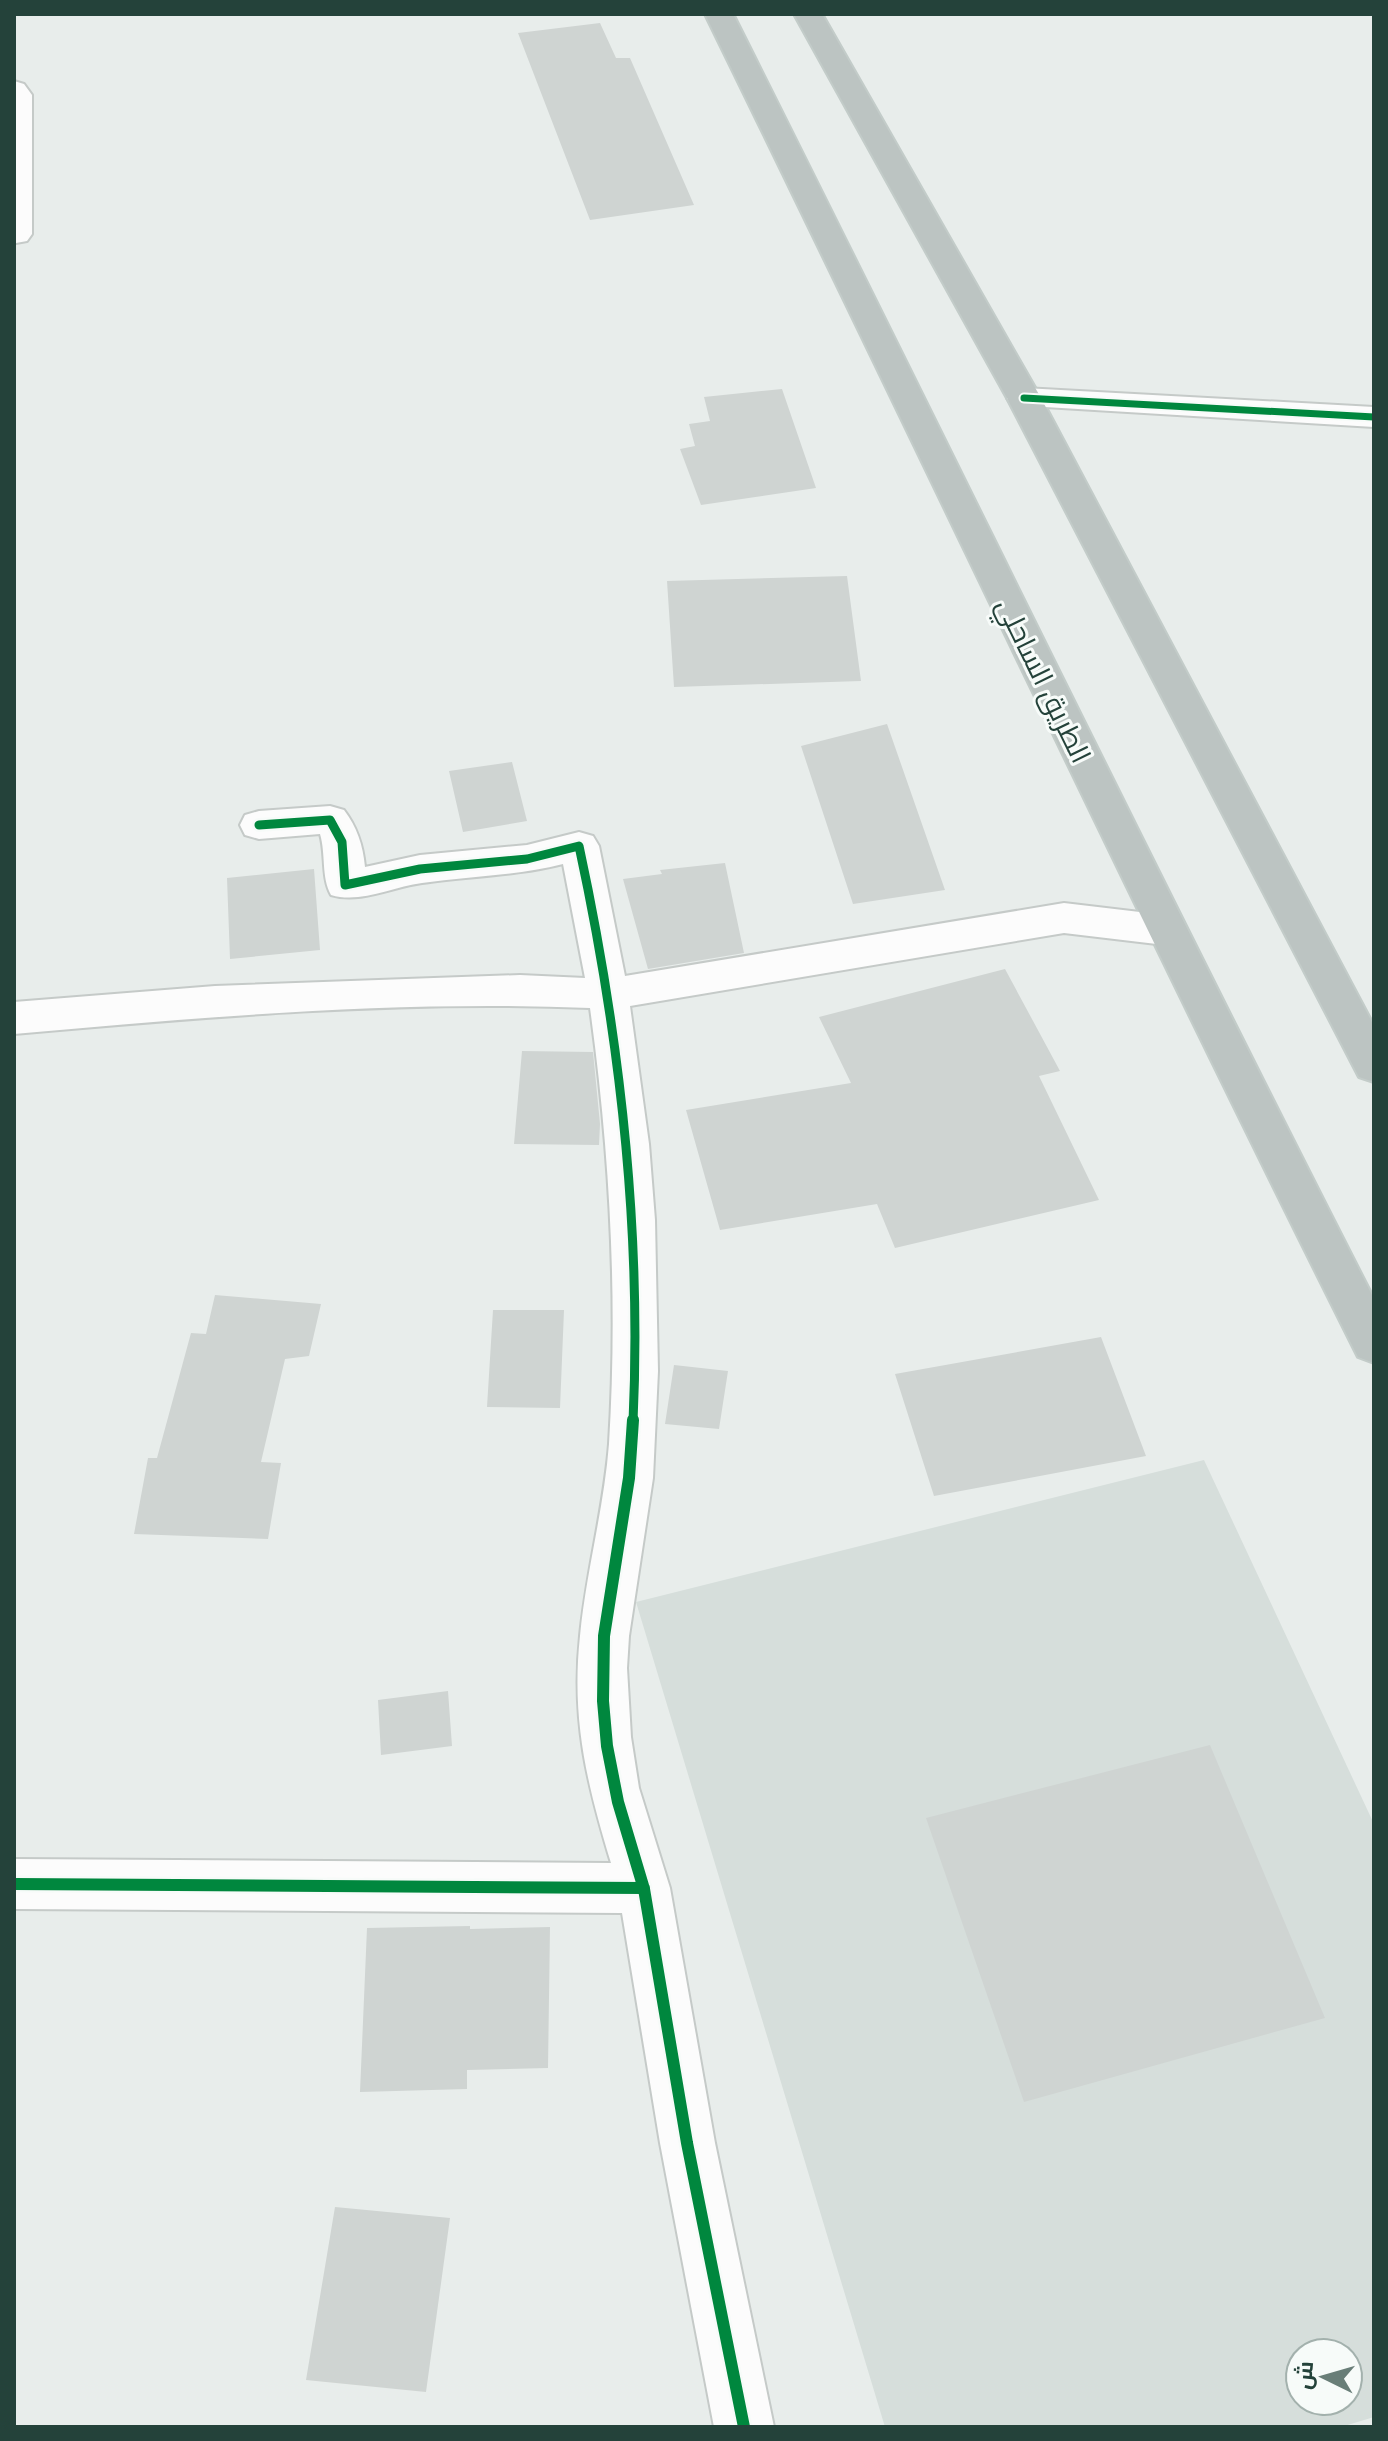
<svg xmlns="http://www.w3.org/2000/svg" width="1388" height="2441" viewBox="0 0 1388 2441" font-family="Lato,Cairo,sans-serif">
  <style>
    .built { fill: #d6dedb; fill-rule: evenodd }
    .building { fill: #cfd4d2 }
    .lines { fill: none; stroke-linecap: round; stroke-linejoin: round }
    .street-casing { stroke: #c5cac8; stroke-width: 4 }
    .highway-casing { stroke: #c3ccc9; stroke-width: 4 }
    .street { fill: #fcfcfc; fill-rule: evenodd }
    .highway { fill: #bcc4c2; fill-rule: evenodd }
    .cycleway-far2-casing { stroke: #f7fbf9; stroke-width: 11 }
    .cycleway-far1-casing { stroke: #f7fbf9; stroke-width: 14 }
    .cycleway-casing { stroke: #f7fbf9; stroke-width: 17 }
    .cycleway-far2 { stroke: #00873e; stroke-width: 7 }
    .cycleway-far1 { stroke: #00873e; stroke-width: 9 }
    .cycleway { stroke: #00873e; stroke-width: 12 }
    .labels { text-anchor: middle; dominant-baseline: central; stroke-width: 6; stroke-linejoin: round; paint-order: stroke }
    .street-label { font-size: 28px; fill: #24423a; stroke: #f7fbf9 }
  </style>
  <rect width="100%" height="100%" fill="#e8edeb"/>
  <path class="built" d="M1204 1460 1374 1824V2417L1341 2427H885L636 1602ZM1300 2353H1348V2401H1300Z"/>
  <path class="building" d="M600 23 616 58H630L694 205 590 220 518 33Z
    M782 389 816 488 701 505 680 449 695 446 689 424 710 421 704 397Z
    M847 576 861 681 674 687 667 581Z
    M887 724 945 890 853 904 801 746Z
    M512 762 527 821 463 832 449 771Z
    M725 863 744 953 648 969 623 879 662 874 660 870Z
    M314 869 320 950 230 959 227 878Z
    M1005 969 1060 1071 1039 1076 1099 1200 895 1248 877 1204 720 1230 686 1110 851 1083 819 1017Z
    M522 1051 593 1052 600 1124 599 1145 514 1144Z
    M215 1295 321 1304 309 1356 285 1359 261 1462 281 1463 268 1539 134 1534 148 1458H157L191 1333 206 1334Z
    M493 1310H564L560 1408 487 1407Z
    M1101 1337 1146 1456 934 1496 895 1374Z
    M674 1365 728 1371 719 1429 665 1424Z
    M448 1691 452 1746 381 1755 378 1700Z
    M1210 1745 1325 2018 1024 2102 926 1818Z
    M470 1926V1929L550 1927 548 2068 467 2070V2089L360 2092 367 1928Z
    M335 2207 450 2218 426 2392 306 2380Z"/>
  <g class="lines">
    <defs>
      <path id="street" d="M14 81 24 84 32 95V234L27 241 16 243Z
        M1024 388 1374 407V427L1012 405 1007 398 1012 391Z
        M330 806 344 810C357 827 363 845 365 867L420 855 527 845 579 832 593 836 599 846 625 976 1064 903 1165 915 1179 920 1185 930 1179 940 1165 945 1064 933 630 1006 649 1144 655 1220 658 1371 653 1478 629 1636 627 1668 631 1737 639 1788 670 1888 715 2143 774 2427H714L660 2143 622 1913 14 1909V1859L611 1863C587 1784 571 1720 580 1636 586 1572 604 1509 609 1444 618 1298 610 1153 590 1008 398 1000 205 1017 14 1034V1002L215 986 520 975 585 978 563 864C516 876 469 876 422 883 392 887 360 904 331 895 321 877 326 854 320 834L259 839 245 835 240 825 245 815 259 811Z"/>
      <path id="highway" d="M705 14H733C948 442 1156 873 1374 1299V1363L1358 1357C1135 912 924 461 705 14Z
        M794 14H822L1041 398 1374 1026V1082L1359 1077 1007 398Z"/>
    </defs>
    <use href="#street" class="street-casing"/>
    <use href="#highway" class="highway-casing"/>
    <use href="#street" class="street"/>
    <use href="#highway" class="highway"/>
    <defs>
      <path id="cycleway-far2" d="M1024 398 1374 417"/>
      <path id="cycleway-far1" d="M259 825 330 820 342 842 345 885 420 869 527 859 579 846C620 1036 642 1227 633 1422"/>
      <path id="cycleway" d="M633 1420 629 1478 604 1636 603 1701 607 1746 618 1802 644 1889 687 2143 744 2427
        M14 1884 644 1888"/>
    </defs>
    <use href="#cycleway-far2" class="cycleway-far2-casing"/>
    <use href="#cycleway-far1" class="cycleway-far1-casing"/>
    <use href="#cycleway" class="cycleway-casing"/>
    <use href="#cycleway-far2" class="cycleway-far2"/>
    <use href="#cycleway-far1" class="cycleway-far1"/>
    <use href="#cycleway" class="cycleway"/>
  </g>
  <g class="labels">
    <g class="street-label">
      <text transform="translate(1045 680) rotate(64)">الطريق الساحلي</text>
    </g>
  </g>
  <rect width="1388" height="2441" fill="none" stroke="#24423a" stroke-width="32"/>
  <g transform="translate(1324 2377) rotate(275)"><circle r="38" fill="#f7fbf9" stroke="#a3b1ad" stroke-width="2"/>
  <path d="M0-6L14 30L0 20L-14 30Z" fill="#697e78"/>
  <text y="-12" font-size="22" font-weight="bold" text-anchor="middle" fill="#24423a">ش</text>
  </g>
</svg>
